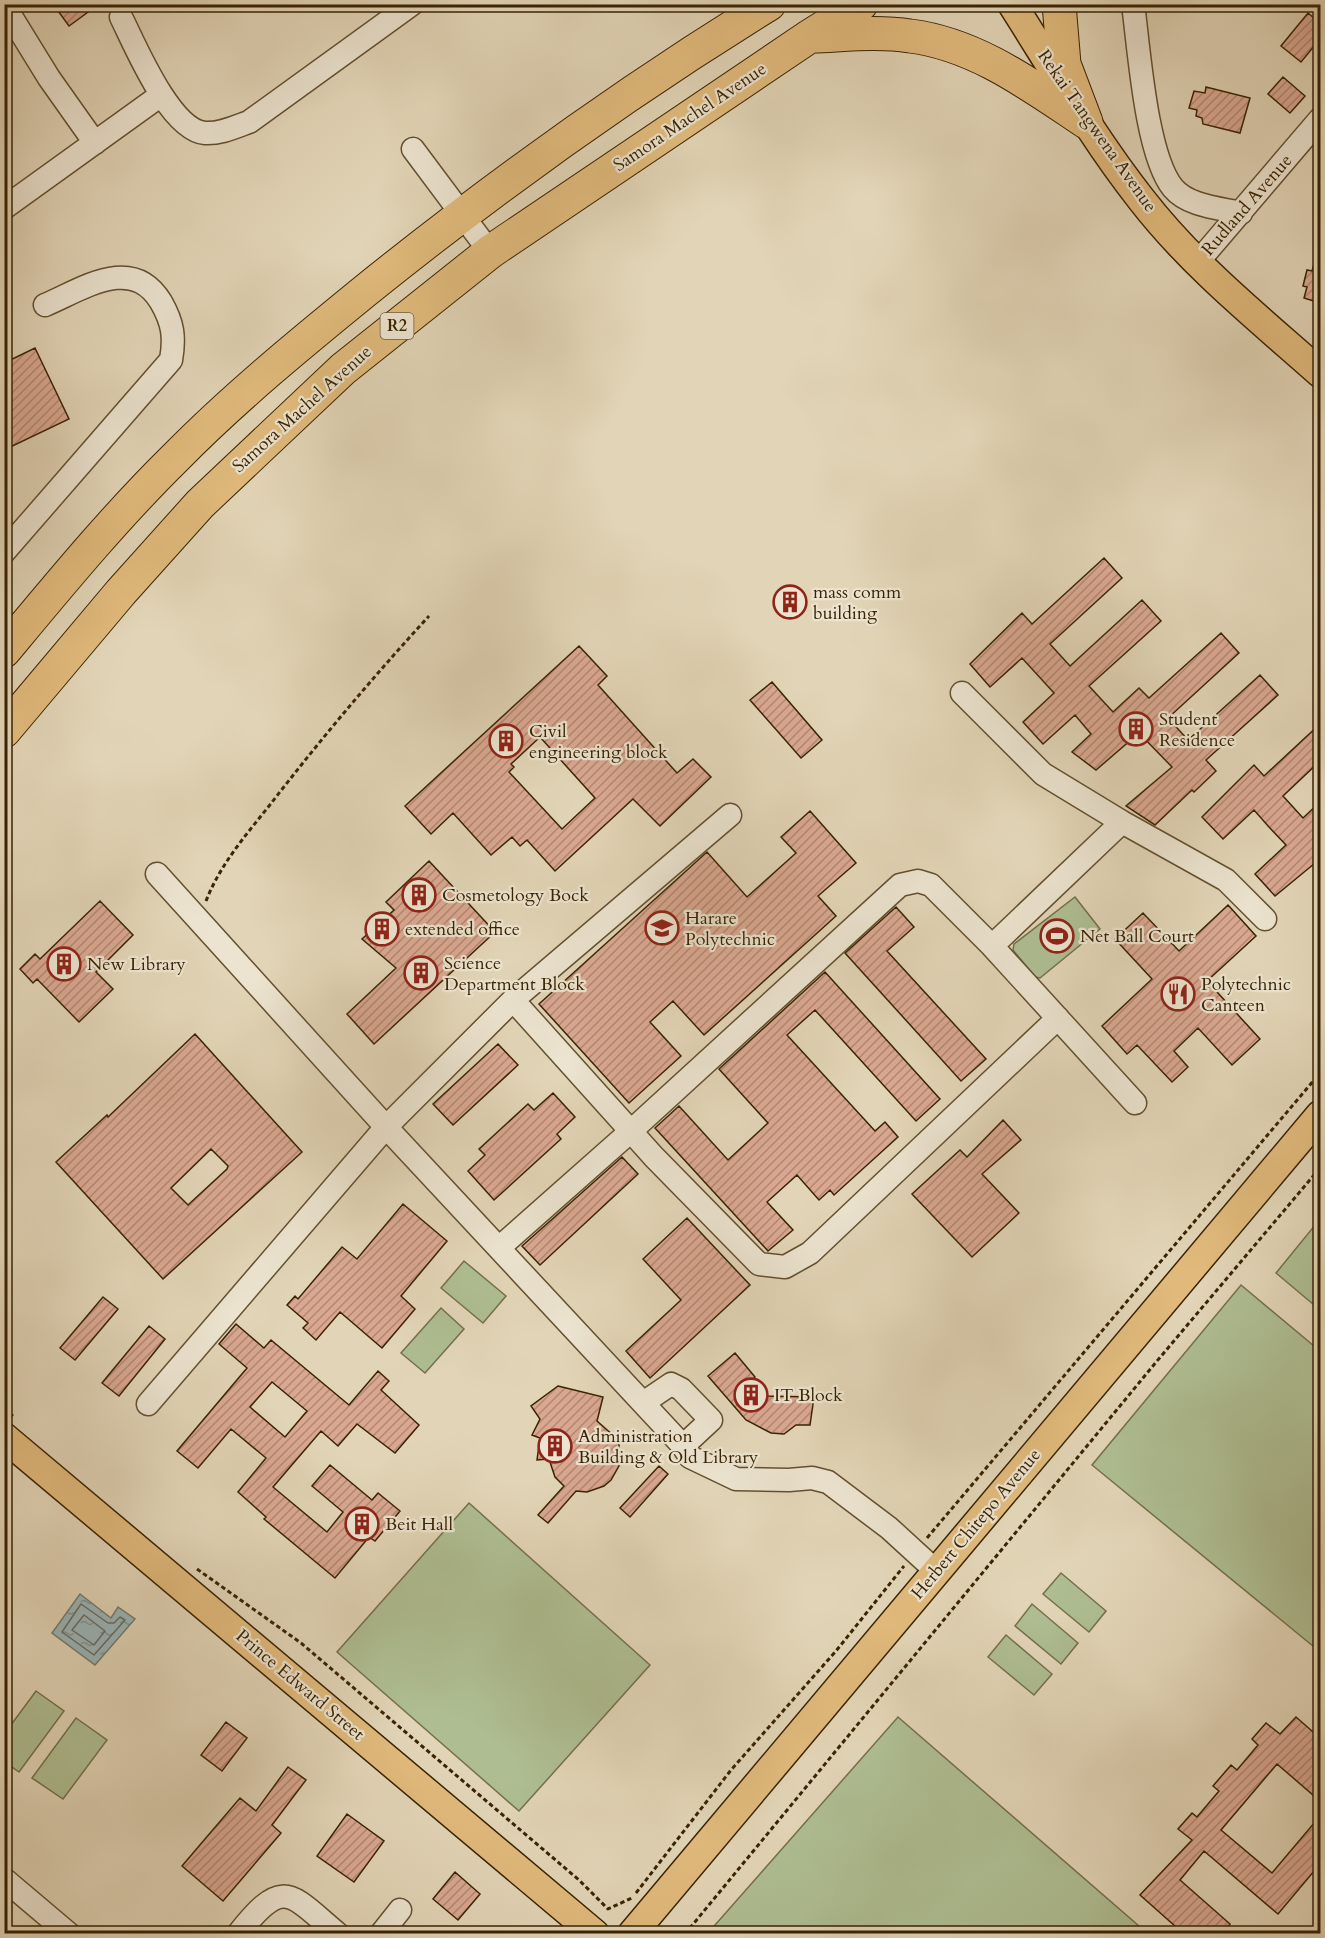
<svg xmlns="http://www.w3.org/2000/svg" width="1325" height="1938" viewBox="0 0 1325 1938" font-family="Cardo,serif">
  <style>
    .garden { fill: #aebe92; stroke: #74704a; stroke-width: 1.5 }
    .water { fill: url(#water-ripples); stroke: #737b70; stroke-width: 1.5 }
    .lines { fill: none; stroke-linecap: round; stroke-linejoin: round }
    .shore { stroke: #6a6c5e; stroke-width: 1.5 }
    .building { fill: url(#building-hatch); stroke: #392302; stroke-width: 1.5; fill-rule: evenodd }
    .minor-casing { stroke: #63502f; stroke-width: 25 }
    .major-casing { stroke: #392302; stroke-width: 31 }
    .highway-casing { stroke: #392302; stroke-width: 35 }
    .path { stroke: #392302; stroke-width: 3; stroke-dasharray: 4.5 3; stroke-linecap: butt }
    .minor { stroke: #ece4d0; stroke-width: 22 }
    .major { stroke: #e1ba7c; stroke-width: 28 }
    .highway { stroke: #e1ba7c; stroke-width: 33 }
    .labels { text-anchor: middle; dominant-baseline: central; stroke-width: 4.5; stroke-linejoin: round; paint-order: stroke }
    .shield { fill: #ece4d0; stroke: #6f5d40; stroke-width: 1.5 }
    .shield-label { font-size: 16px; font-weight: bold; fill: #392302 }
    .street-label { font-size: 18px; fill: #392302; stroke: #ece4d0 }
    .poi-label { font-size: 18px; fill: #392302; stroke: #ece4d0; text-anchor: start }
  </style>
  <defs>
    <pattern id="water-ripples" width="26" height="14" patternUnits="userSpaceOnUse" patternTransform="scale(1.5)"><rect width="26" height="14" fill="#9ab6ba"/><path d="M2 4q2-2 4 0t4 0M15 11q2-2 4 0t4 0" fill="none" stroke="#7f9495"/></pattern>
    <pattern id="building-hatch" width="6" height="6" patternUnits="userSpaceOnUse" patternTransform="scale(1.5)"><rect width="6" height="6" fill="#daa891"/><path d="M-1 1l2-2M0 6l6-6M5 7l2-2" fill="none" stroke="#b28874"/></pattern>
  </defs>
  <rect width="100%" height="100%" fill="#e2d5b7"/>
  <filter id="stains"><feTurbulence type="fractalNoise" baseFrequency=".00333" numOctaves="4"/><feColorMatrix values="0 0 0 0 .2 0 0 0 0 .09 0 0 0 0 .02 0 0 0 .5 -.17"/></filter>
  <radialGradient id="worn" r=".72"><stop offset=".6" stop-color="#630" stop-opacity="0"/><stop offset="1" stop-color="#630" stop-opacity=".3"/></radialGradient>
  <path class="garden" d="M1075 897 1100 929 1040 978 1035 977 1013 950 1014 944Z
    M1320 1219V1310L1276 1273Z
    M464 1261 506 1296 483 1323 441 1288Z
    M1241 1285 1320 1351 1319 1651 1092 1465Z
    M441 1308 464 1329 425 1373 401 1353Z
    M469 1503 650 1665 519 1811 337 1652Z
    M1061 1573 1106 1611 1089 1632 1043 1594Z
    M1032 1604 1078 1643 1061 1664 1015 1626Z
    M1006 1635 1052 1674 1034 1695 988 1657Z
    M36 1691 64 1711 19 1772 5 1762V1733Z
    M898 1717 1147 1933H708Z
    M76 1718 107 1740 63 1799 32 1778Z"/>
  <path class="water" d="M80 1594 111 1618 118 1607 135 1619 95 1665 52 1633Z"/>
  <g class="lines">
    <path class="shore" d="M81 1604 108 1623H114L120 1617 125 1620 94 1655 62 1632Z
      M84 1615 105 1631 94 1645 72 1630Z"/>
  </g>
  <path class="building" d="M53 4H99L69 26Z
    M1308 13 1320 23V39L1301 62 1281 46Z
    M1283 77 1305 96 1290 113 1268 94Z
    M1206 87 1250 98 1240 133 1203 124 1202 118 1196 116 1197 110 1189 108 1194 91 1205 93Z
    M1317 253 1320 254V303L1304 298 1307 287 1303 286 1307 270 1312 271Z
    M35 348 69 419 4 450V363Z
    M1104 558 1122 578 1050 644 1070 666 1142 600 1161 621 1089 686 1113 712 1139 688 1149 698 1221 633 1239 653 1168 718 1188 740 1260 675 1278 695 1206 760 1216 771 1194 792 1192 790 1155 825 1126 806 1172 767 1139 733 1096 770 1072 752 1091 734 1075 715 1043 744 1023 722 1054 693 1022 658 990 687 970 664 1022 613 1032 624Z
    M579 646 607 676 598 685 677 773 693 759 711 777 660 826 633 799 555 871 527 840 520 846 512 837 491 855 453 813 431 834 405 806ZM540 737 595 798 562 829 509 772 514 767 511 764Z
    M772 682 822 740 801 758 750 700Z
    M1320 724V761L1283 796 1303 818 1320 802V859L1275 896 1255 874 1286 845 1269 827 1254 810 1223 839 1202 817 1254 765 1264 776Z
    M810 811 856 863 818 896 836 916 704 1035 673 1001 650 1022 681 1056 629 1103 539 1004 707 852 747 897 796 853 781 837Z
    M429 861 495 932 374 1044 347 1014 396 968 362 939 394 910 386 902Z
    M100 901 133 935 96 972 113 989 79 1022 37 979 33 983 20 969 35 954 40 959Z
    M1228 905 1256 936 1207 981 1260 1039 1232 1065 1198 1028 1174 1051 1188 1067 1172 1082 1137 1045 1127 1054 1102 1026 1152 979 1115 939 1143 913 1179 951Z
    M896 907 914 927 887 951 986 1059 961 1081 845 953Z
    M825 972 940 1099 916 1121 815 1010 787 1035 875 1131 885 1122 898 1137 834 1195 830 1190 819 1200 797 1175 767 1202 793 1230 768 1251 655 1128 679 1106 728 1160 768 1123 719 1069Z
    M195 1034 302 1152 163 1279 56 1162 107 1115 108 1117ZM211 1149 228 1166 227 1169 188 1205 171 1188Z
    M498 1044 518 1065 453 1125 433 1104Z
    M553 1093 575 1117 557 1134 561 1139 494 1200 468 1171 485 1155 479 1149 528 1104 534 1110Z
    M1003 1120 1021 1140 982 1174 1019 1213 972 1257 912 1194 960 1150 967 1157Z
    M622 1157 638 1174 540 1265 522 1246Z
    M403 1204 447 1241 401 1296 415 1309 382 1348 340 1312 316 1340 303 1328 308 1323 287 1305 295 1296 298 1299 342 1247 357 1259Z
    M687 1218 750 1285 650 1378 626 1351 681 1300 643 1259Z
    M103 1297 118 1309 75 1360 60 1348Z
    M236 1324 264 1348 271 1340 349 1405 378 1371 389 1381 381 1390 419 1425 395 1453 357 1424 338 1446 321 1431 273 1487 327 1532 343 1512 312 1486 330 1465 372 1500 378 1493 400 1511 375 1541 369 1537 335 1578 264 1519 266 1517 238 1492 266 1458 231 1429 198 1468 177 1451 247 1368 219 1344ZM272 1382 307 1411 285 1437 250 1407Z
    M149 1326 165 1339 119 1396 102 1383Z
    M735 1353 755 1377 751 1381 764 1396 814 1397 810 1425H796L784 1434 771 1433 746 1420 708 1376Z
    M558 1386 603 1397 597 1421 615 1437 619 1445 620 1464 611 1480 604 1486 587 1492 576 1491 548 1523 538 1515 564 1486 555 1477 549 1459 537 1460 540 1438 532 1435 540 1419 531 1406Z
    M659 1466 668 1474 630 1517 620 1508Z
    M1296 1717 1320 1738V1801L1277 1764 1221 1830 1272 1873 1320 1816V1864L1278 1914 1204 1851 1180 1880 1230 1924 1222 1934H1184L1140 1895 1192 1840 1178 1829 1192 1813 1197 1817 1219 1791 1213 1786 1231 1765 1237 1770 1258 1745 1252 1739 1266 1723 1280 1734Z
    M226 1722 247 1738 222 1771 201 1755Z
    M288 1767 306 1780 272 1825 281 1833 223 1901 182 1866 240 1798 256 1811Z
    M347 1814 384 1841 354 1882 317 1856Z
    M455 1872 480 1894 458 1920 433 1899Z"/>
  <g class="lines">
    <defs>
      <path id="minor" d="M1133 4C1139 49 1146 155 1173 188 1188 206 1219 208 1241 213
        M4 5 49 78 95 143
        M121 17C135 45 170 130 205 133 220 134 235 127 249 122L412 4
        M413 149 490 252
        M4 208 161 95
        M1197 263 1320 119
        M4 552 171 360C175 337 173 323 161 302 132 254 83 289 45 305
        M962 693 1043 774 1122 822 1226 880 1265 919
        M157 874 386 1127 683 1446 690 1457 736 1479 789 1480 812 1478 828 1482 889 1528 936 1571
        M992 946 1122 822
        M513 1000 654 1157 759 1264 785 1267 810 1253 1058 1018
        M500 1247 631 1131 900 885 918 881 931 885 992 946 1135 1103
        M643 1403 671 1384 681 1389 711 1420 683 1446
        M148 1404 386 1127 513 1000 730 815
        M4 1879 69 1934
        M238 1934C284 1876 289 1893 338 1934
        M381 1934 400 1910"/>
      <path id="major" d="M1012 4C1054 70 1093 138 1141 199 1192 265 1258 318 1320 373
        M4 1437 595 1934
        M632 1934 1320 1115"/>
      <path id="highway" d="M1059 4 1064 64 1086 122
        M813 36C844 35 878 31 910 36 976 44 1032 86 1086 122
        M4 651C59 585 114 518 175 458 234 398 300 344 365 291 494 187 628 91 769 4
        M4 731 121 592 200 504 343 369 490 252 810 36 861 4"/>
    </defs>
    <use href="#minor" class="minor-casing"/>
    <use href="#major" class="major-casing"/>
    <use href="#highway" class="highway-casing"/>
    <path class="path" d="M206 901C220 865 245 836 269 806 320 740 373 677 429 616
      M4 1408 14 1417
      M927 1538 1320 1073
      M197 1569 301 1643 579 1880 608 1909 632 1898
      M636 1893 731 1770 836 1651 904 1566
      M685 1934 1157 1361 1320 1168"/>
    <use href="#minor" class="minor"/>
    <use href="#major" class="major"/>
    <use href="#highway" class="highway"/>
  </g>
  <defs>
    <symbol id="building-ring" viewBox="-11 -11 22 22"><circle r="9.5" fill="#ece4d0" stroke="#8f2418" stroke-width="1.5"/><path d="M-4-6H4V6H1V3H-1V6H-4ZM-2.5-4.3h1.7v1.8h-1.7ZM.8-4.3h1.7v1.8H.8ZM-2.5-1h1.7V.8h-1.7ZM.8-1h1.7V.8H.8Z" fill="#8f2418"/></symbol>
    <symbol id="university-ring" viewBox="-11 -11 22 22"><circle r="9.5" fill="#ece4d0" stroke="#8f2418" stroke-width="1.5"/><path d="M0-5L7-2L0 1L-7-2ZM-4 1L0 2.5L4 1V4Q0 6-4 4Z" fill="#8f2418"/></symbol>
    <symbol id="stadium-ring" viewBox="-11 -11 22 22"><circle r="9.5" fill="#ece4d0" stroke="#8f2418" stroke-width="1.5"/><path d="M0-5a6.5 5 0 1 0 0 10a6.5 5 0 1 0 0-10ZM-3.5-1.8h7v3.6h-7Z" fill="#8f2418"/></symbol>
    <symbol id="restaurant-ring" viewBox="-11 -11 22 22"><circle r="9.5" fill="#ece4d0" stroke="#8f2418" stroke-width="1.5"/><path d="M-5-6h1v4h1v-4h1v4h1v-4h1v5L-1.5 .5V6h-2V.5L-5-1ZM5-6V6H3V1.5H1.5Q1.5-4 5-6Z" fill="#8f2418"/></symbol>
  </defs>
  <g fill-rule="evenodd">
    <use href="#building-ring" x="771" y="583" width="38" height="38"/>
    <use href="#building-ring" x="1117" y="710" width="38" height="38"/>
    <use href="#building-ring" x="487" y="722" width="38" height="38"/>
    <use href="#building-ring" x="400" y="876" width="38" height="38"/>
    <use href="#university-ring" x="643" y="909" width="38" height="38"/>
    <use href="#building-ring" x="363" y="910" width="38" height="38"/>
    <use href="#stadium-ring" x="1038" y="917" width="38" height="38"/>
    <use href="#building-ring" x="45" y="945" width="38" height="38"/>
    <use href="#building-ring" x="402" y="954" width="38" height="38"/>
    <use href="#restaurant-ring" x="1159" y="975" width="38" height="38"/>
    <use href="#building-ring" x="732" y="1376" width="38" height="38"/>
    <use href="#building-ring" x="536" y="1427" width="38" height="38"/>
    <use href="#building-ring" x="343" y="1505" width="38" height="38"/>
  </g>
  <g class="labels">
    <rect class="shield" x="380.5" y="313" width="33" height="26" rx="4.5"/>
    <g class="shield-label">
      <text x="397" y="326">R2</text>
    </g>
    <g class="street-label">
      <text transform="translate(690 117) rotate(-34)">Samora Machel Avenue</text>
      <text transform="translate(1097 131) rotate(55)">Rekai Tangwena Avenue</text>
      <text transform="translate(1247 205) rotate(-49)">Rudland Avenue</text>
      <text transform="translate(302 409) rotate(-42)">Samora Machel Avenue</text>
      <text transform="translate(976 1524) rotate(-50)">Herbert Chitepo Avenue</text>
      <text transform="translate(300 1685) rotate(40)">Prince Edward Street</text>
    </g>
    <g class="poi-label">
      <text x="813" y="592">mass comm<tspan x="813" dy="21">building</tspan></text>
      <text x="1159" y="719">Student<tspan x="1159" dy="21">Residence</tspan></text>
      <text x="529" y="731">Civil<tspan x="529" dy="21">engineering block</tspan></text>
      <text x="442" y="895">Cosmetology Bock</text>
      <text x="685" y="918">Harare<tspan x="685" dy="21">Polytechnic</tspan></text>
      <text x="405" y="929">extended office</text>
      <text x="1080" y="936">Net Ball Court</text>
      <text x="444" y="963">Science<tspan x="444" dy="21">Department Block</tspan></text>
      <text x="87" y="964">New Library</text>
      <text x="1201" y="984">Polytechnic<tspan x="1201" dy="21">Canteen</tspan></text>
      <text x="774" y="1395">IT Block</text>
      <text x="578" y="1436">Administration<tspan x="578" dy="21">Building &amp; Old Library</tspan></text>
      <text x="385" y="1524">Beit Hall</text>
    </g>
  </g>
  <rect width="1325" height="1938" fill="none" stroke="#e2d5b7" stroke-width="24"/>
  <rect x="6" y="6" width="1313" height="1926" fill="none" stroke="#392302" stroke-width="3"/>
  <rect x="12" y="12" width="1301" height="1914" fill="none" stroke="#392302" stroke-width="1.5"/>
  <rect width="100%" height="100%" filter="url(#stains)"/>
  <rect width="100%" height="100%" fill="url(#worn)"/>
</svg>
